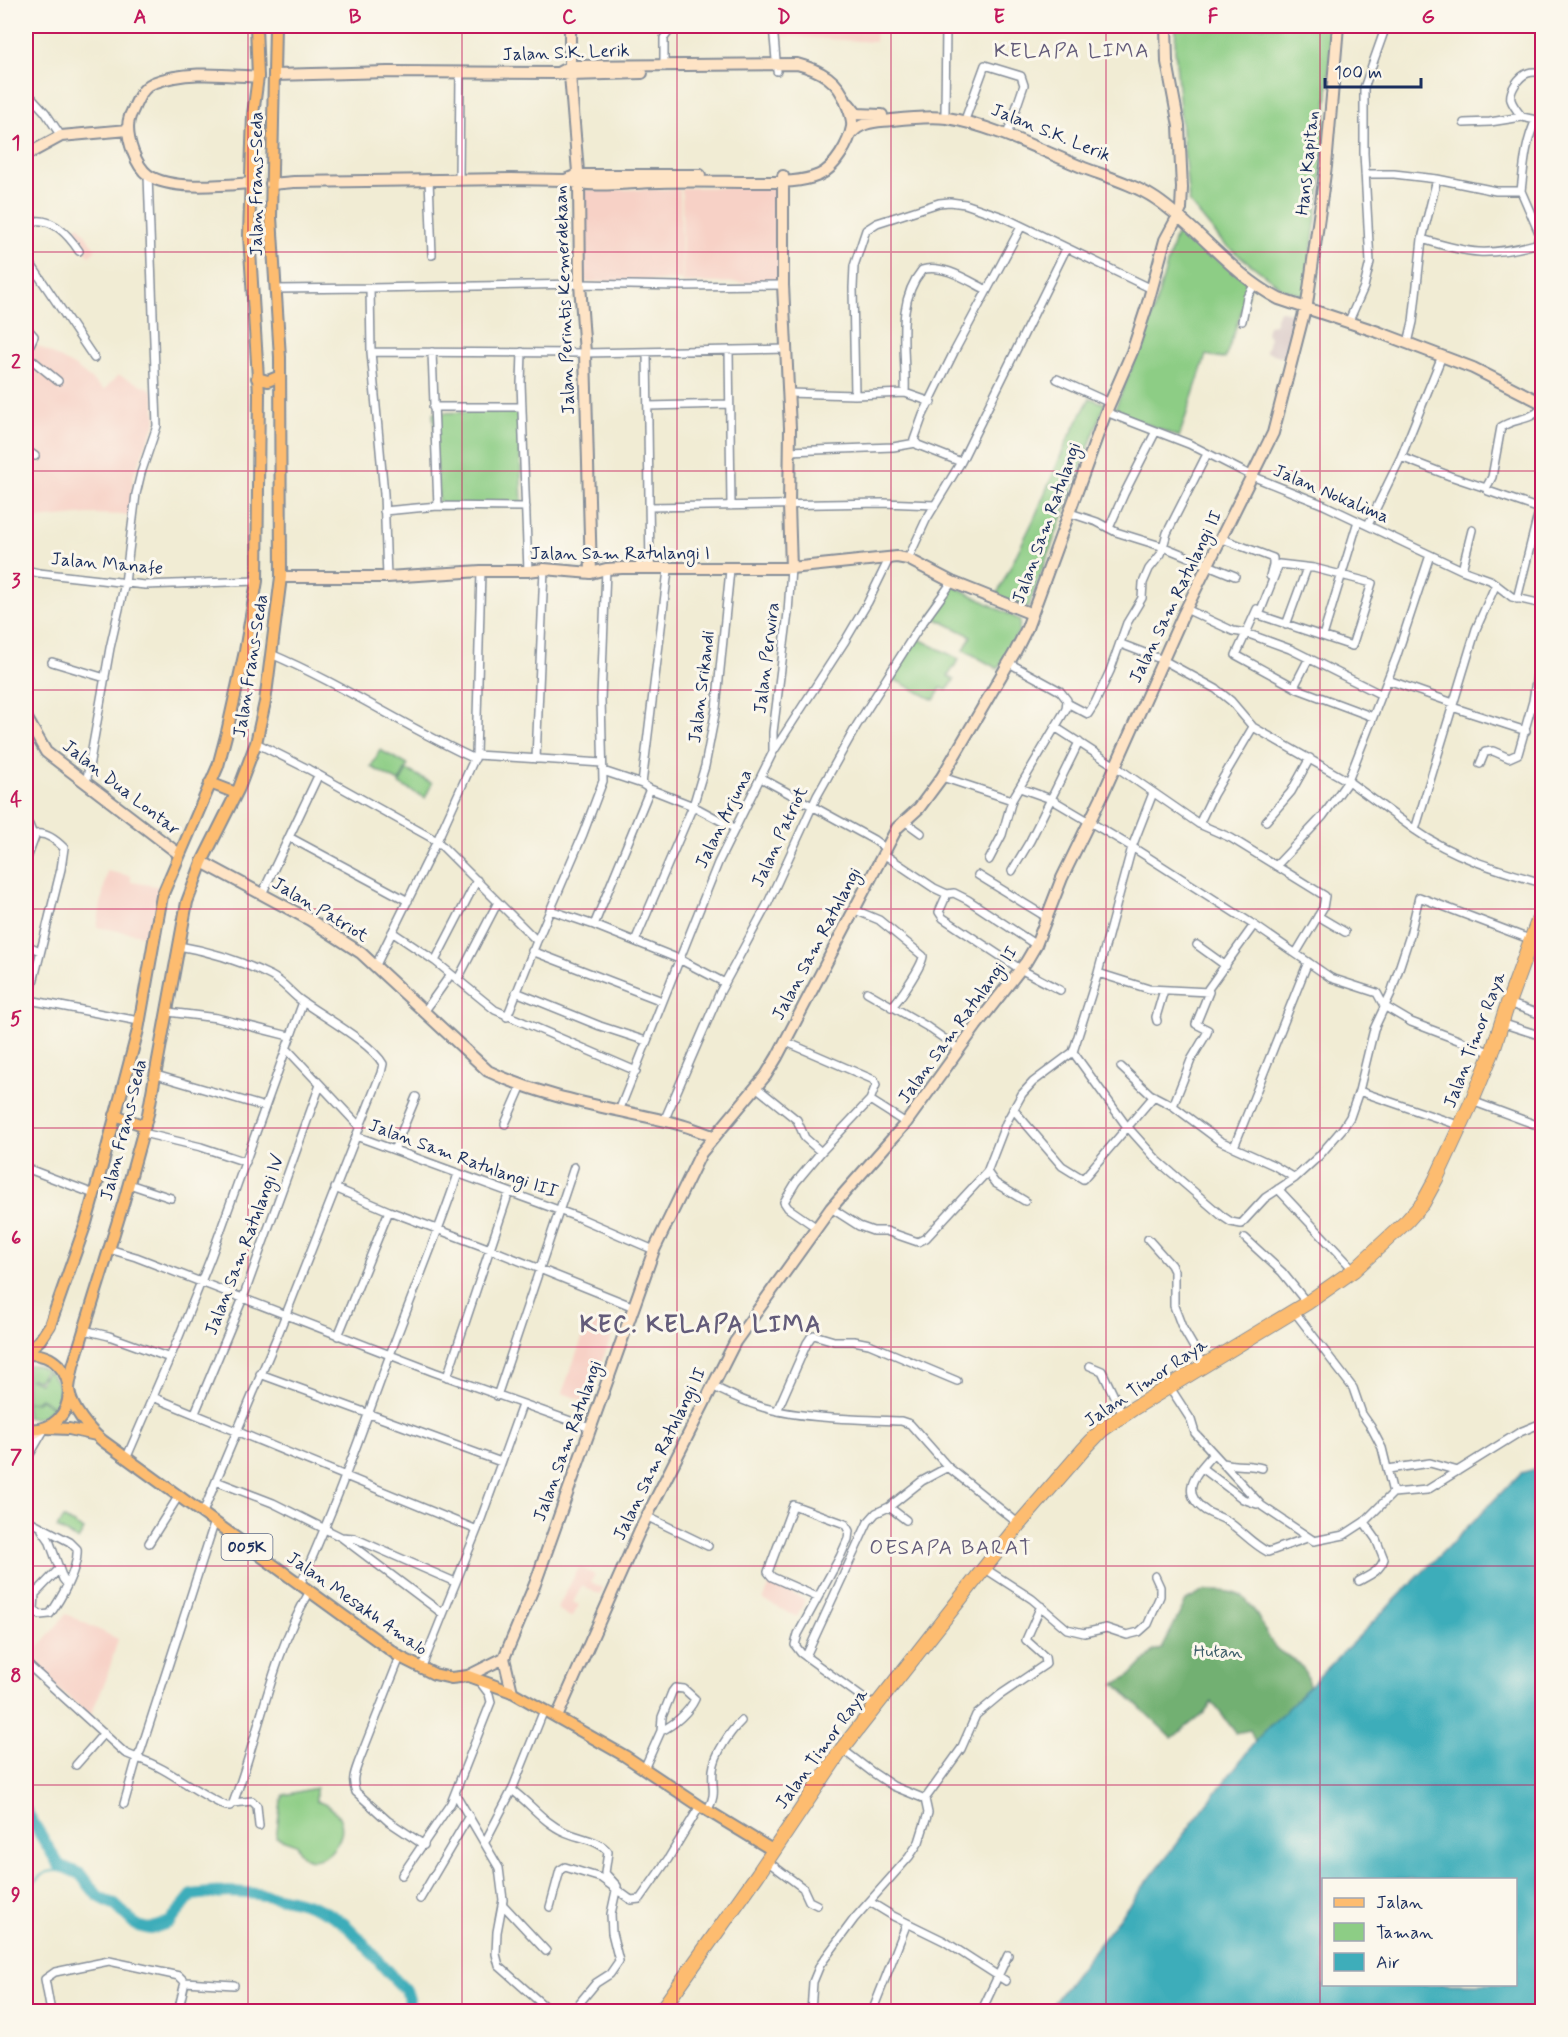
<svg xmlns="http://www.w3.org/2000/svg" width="1568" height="2037" viewBox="0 0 1568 2037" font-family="Mynerve,sans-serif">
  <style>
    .built { fill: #f7d1c6 }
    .industrial { fill: #d2bfbf }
    .green { fill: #8dcd85; stroke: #547e72; stroke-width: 1.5 }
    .forest { fill: #72b072; stroke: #467068; stroke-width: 1.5 }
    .water { fill: #3eadba; stroke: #2c6e8c; stroke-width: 1.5; fill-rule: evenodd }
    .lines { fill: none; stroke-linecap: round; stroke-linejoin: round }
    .stream { stroke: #3eadba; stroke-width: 2 }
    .river { stroke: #3eadba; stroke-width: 12 }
    .street-casing { stroke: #868e99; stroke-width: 10 }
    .secondary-casing { stroke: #868e99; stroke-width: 14 }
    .primary-casing { stroke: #868e99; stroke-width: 14 }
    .highway-casing { stroke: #868e99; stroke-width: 16 }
    .street { stroke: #fff; stroke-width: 7 }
    .secondary { stroke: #fee4c6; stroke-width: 10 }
    .primary { stroke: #fdbc70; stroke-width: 10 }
    .highway { stroke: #fdbc70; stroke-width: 14 }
    .grid { fill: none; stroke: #c2185b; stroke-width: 1.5; stroke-opacity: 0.55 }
    .labels { text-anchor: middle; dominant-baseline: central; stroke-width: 6; stroke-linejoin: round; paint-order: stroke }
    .shield { fill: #fbf7ec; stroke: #5e6b89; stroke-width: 1.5 }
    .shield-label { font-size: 16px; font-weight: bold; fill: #1b2f5e }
    .street-label { font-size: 18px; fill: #1b2f5e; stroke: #fbf7ec }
    .park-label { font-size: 18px; fill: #3d5e6a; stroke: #fbf7ec }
    .quarter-label { font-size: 21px; letter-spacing: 1.5px; fill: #635c7a; stroke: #fbf7ec }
    .district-label { font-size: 24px; font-weight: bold; letter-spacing: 1.5px; fill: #635c7a; stroke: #fbf7ec }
    .neatline { fill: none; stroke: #c2185b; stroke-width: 2 }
    .grid-label { font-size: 20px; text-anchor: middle; font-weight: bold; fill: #c2185b }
  </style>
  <rect width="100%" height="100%" fill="#fbf7ec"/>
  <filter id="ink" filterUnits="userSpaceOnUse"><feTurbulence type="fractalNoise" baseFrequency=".0167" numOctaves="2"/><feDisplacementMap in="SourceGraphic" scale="12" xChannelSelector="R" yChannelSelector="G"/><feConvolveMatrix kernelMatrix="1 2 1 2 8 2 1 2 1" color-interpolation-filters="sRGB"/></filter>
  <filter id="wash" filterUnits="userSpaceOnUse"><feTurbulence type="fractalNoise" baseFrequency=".008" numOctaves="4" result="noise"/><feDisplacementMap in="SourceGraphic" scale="24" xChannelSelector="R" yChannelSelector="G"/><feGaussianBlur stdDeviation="1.35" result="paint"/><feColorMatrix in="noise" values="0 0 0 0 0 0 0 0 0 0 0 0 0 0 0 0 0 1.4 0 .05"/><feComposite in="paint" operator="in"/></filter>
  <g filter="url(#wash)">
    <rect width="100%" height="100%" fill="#f1ecd4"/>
    <path class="built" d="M777 26H876L875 42 779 36Z
      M778 186 779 282 683 283 682 188Z
      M680 189 682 280 585 282 583 190Z
      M79 225 96 250 89 256 72 231Z
      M33 343 77 368 104 390 118 375 149 388 154 393 156 422 133 476 130 515 88 514 26 520V356Z
      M107 871 131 876V882L162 887 154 937 97 927Z
      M589 1320 614 1329 587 1402 562 1393Z
      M579 1567 595 1575 591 1582 603 1588 600 1595 582 1586 573 1602 579 1605 572 1618 557 1609Z
      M771 1583 805 1600 797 1617 763 1600Z
      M66 1614 118 1639 106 1680 90 1716 27 1662Z"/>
    <path class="industrial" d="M1279 310 1302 316 1291 359 1266 352 1270 337 1266 333 1268 325 1274 324Z"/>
    <path class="green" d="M1176 26H1332L1323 169 1305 296 1283 289 1224 244 1189 202 1180 110 1175 49Z
      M1185 227 1251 284 1225 359 1206 355 1179 437 1114 411 1151 320 1175 237Z
      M1090 398 1105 404 1028 608 996 596 1034 519 1067 441Z
      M519 411 522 506 439 509 433 413Z
      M952 585 1020 620 1019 631 998 669 964 650 971 636 931 616Z
      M917 638 959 659 948 676 954 680 947 690 941 688 934 700 893 679Z
      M380 750 408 765 399 782 371 767Z
      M407 770 432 783 425 798 399 784Z
      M26 1365H36L46 1370 38 1380 32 1378 30 1379 39 1383 48 1371C59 1381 63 1393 54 1407L41 1398 34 1402H28L36 1403 41 1399 53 1408C45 1417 37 1420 26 1417V1402H27L26 1401Z
      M63 1518 84 1530 78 1540 57 1528Z
      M316 1788V1801C377 1819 312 1891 296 1844L276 1837 281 1801 284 1795Z"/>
    <path class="forest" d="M1204 1591C1215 1591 1231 1590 1241 1596 1256 1606 1264 1633 1275 1647 1283 1657 1298 1657 1304 1670 1309 1680 1310 1692 1313 1702L1260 1756 1250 1730 1236 1733 1212 1702 1204 1713 1172 1738 1115 1684 1131 1675 1154 1651 1162 1648 1186 1601Z"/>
    <path class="water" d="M1542 1467V2011H1047L1258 1738 1521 1473ZM1324 1880H1516V1984H1324Z"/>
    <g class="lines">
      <path class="stream" d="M26 1895C40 1868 52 1868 80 1874"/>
      <path class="river" d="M26 1811 59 1865 80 1874 98 1896 115 1905 137 1926 150 1929 170 1922 192 1895C237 1888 316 1895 350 1929 370 1948 385 1972 406 1990L409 1999 407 2012"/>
    </g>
  </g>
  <g filter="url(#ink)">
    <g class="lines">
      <defs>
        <path id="street" d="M773 26 777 71
          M664 67V38L670 30 680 29
          M1542 73C1538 72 1533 71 1528 73 1519 76 1509 91 1511 100 1513 106 1518 112 1522 117L1536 120 1542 117
          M26 91 45 112 61 136
          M945 113 946 26
          M966 117 985 65 1021 76 1024 85 1008 132
          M1464 123 1490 122 1522 117
          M1365 174H1394L1437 179
          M429 180 432 255
          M459 180 460 72
          M26 224C48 213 67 233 79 251
          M1422 239C1471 254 1486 257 1536 244L1540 235 1521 191
          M26 257 94 358
          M275 289 370 288
          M1242 321 1247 297 1255 284
          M1348 323 1364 287 1370 262 1364 153V88L1386 26
          M26 327 34 336 26 353
          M1408 343 1413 322 1422 239 1437 179 1496 191H1521C1524 166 1525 143 1536 120
          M729 350 731 506
          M371 352 370 288 580 284 679 286 783 285
          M432 352 438 506
          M522 352 521 383 528 571
          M647 352 650 569
          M26 355 58 381
          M1057 379 1110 403
          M788 393 855 395 905 393 931 402
          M905 393C907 352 894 304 922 270 942 263 969 281 987 290
          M855 395 853 288 854 266 866 230 877 223 939 203 950 202 965 204 1003 217 1152 289
          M648 406 729 404
          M433 407H522
          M1106 412 1189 444 1252 476 1324 505 1462 570 1490 580 1512 597 1542 604
          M26 450 35 456
          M789 451 893 447 916 443
          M1401 457 1450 476 1486 488 1492 477 1501 427C1515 418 1530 421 1542 408
          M961 462 918 445 914 440 923 415 954 352 1021 227
          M1486 488 1488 491 1537 508 1539 511 1517 599
          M26 496 27 484
          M649 507 883 503 935 505
          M384 511 438 506 526 507
          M1070 513 1097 522 1116 532 1164 547 1235 576
          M1368 525 1401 457 1442 356
          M1109 528 1124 494 1155 433
          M1220 538 1273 558V565L1270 576
          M908 559 926 520 961 462 1066 249
          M1279 564 1314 568 1372 583 1352 646 1259 615Z
          M26 570 39 573 145 585 257 581
          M1462 570 1472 530
          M387 577 384 494 371 352 585 353 787 349
          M1496 584 1476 629 1415 830C1453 857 1498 870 1542 883
          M1186 609 1233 631 1246 633 1290 649 1382 695
          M1257 609 1236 655 1298 689 1373 717
          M1286 625 1307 568
          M1323 636 1358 521
          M1121 644 1163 660 1216 689 1231 701 1253 727 1348 781 1415 830
          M271 654C342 684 405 727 475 759
          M52 662 105 678
          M1388 680 1453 703
          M1294 687 1309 658
          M1067 703 1088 714 1095 703 1110 671 1127 623 1142 598 1143 583 1149 569 1161 554 1167 533 1207 454
          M1452 707 1526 731
          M1055 727 1115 766 1199 824 1231 838 1325 896 1323 908 1296 953
          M1079 742 1051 799 1132 847 1254 925 1331 978 1377 993 1384 1006 1411 1022 1492 1053
          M256 743 308 769 437 841 537 941
          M773 751V732L788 613 791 568
          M476 755 602 763
          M536 759 544 569
          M1480 764 1485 752 1493 751 1509 758 1518 754 1533 701 1542 641
          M603 771 642 784 650 789 693 806 734 828
          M942 777 1012 800 1066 709 1067 700 1060 691 1009 663
          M761 778 874 840 885 848
          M86 784 110 648 125 583 136 494 141 473 157 426 148 175
          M642 784 668 570
          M650 789 594 925 679 959 725 983
          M903 820 921 833
          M1266 821 1291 792 1310 758
          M26 823 29 825 34 837
          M1199 824 1213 795 1253 727
          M289 837 408 901
          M882 853 934 888 947 894 954 893 968 900 1036 945
          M989 860 1002 835 1012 800
          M26 861 36 834C46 832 57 841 64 848L61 869 26 1011
          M1276 866 1323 816 1348 781 1396 658 1430 555
          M1012 871 1030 841 1051 799 1020 788
          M978 875 1048 918
          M262 894 318 776
          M947 894 939 912 943 918 1020 969 1060 990
          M550 910 594 925
          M855 910 879 920 923 956C923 964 899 1001 891 1007
          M1318 916 1345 932
          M392 932 435 961 495 1010 636 1071
          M635 941 693 806 705 766 716 709 730 570
          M26 945 40 951
          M1197 945 1226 966
          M179 946C209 951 243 962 271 976 283 982 289 991 299 999 320 1015 371 1042 383 1064L381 1073 279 1332 216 1481 273 1503 341 1537 443 1614
          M532 951 662 1001
          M435 961 477 880
          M376 965 437 841 476 755 481 571
          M1098 973 1149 989 1209 992 1208 989 1254 925
          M458 979 498 902
          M516 992 600 1026 646 1041
          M867 992 926 1026 959 1049
          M29 1000 139 1021
          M1508 1003 1542 1015
          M168 1012 217 1018 289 1036
          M424 1012 451 974
          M507 1017 537 941 583 834 603 781 601 699 606 569
          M1157 1021 1156 1017 1164 990
          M1501 1023 1542 1036
          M784 1041 874 1080 876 1085 870 1100
          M286 1048 359 1126
          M1073 1052 1125 1124 1158 1161 1222 1216 1231 1222 1241 1224 1265 1198 1295 1178 1319 1156 1343 1128 1350 1117 1359 1091 1374 1029 1391 993 1410 935 1419 897 1532 940
          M1121 1067 1150 1094 1173 1106 1220 1141 1273 1165 1295 1178
          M156 1075 265 1107
          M756 1087 797 1120 805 1138 821 1152 796 1182 784 1202 788 1208 817 1228
          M1359 1091 1461 1126
          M1472 1101 1542 1127
          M1173 1106 1191 1060 1207 1033 1208 1030 1196 1024 1209 992
          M1013 1109 1062 1166 1083 1179 1154 1096
          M619 1111 718 863 773 752 845 641 868 602 890 557
          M664 1121 720 992 768 903 817 796 857 725 918 629 952 582
          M505 1124 522 1085
          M143 1133 201 1147 246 1162
          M356 1136 580 1218 654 1250
          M1234 1147 1308 962
          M394 1150 416 1097
          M821 1152 870 1100 906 1123
          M26 1168 94 1194
          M987 1172 995 1183 1025 1201
          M129 1184 171 1198
          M335 1188 389 1211 490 1249 634 1307
          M1278 1189 1354 1270
          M831 1208 859 1226 873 1231H886L918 1242 926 1238 987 1172 1006 1123 1022 1094 1033 1082 1073 1052 1098 973 1132 847 1153 793
          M1245 1238 1282 1272 1307 1303
          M1148 1239 1171 1265 1174 1271V1306L1182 1327 1204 1365
          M109 1249 136 1257 434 1372 590 1428
          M1294 1311 1353 1388 1362 1414 1371 1427 1382 1448 1393 1493
          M84 1330 109 1336 170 1358
          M338 1336 389 1211
          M1090 1366 1102 1371 1123 1415
          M260 1374 501 1462
          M447 1377 509 1192
          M712 1386C727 1393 742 1401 759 1406 798 1419 858 1419 901 1421L910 1424 948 1467 1019 1524
          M1169 1386 1191 1420 1195 1433 1262 1506 1314 1541 1344 1535 1364 1522 1393 1493 1427 1490 1520 1432 1542 1423
          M497 1396 574 1167
          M153 1397 477 1530
          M777 1411 807 1343 811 1337 814 1335 834 1341H854L869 1344 957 1381
          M195 1413 243 1298 320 1085
          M1213 1454C1196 1473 1178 1492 1206 1511 1213 1515 1221 1517 1227 1521 1241 1530 1252 1544 1268 1552L1307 1538
          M126 1459 178 1339 211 1257 303 1002
          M26 1461 44 1430
          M1224 1463C1237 1467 1249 1464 1262 1468
          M1202 1468 1243 1499 1257 1504
          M1388 1469 1430 1463 1458 1471
          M202 1515 216 1481
          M648 1517 708 1546
          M26 1519 70 1542 77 1549C79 1567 61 1599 50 1614L40 1615 34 1609 35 1594 59 1569
          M906 1520 889 1507 922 1481 948 1467
          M42 1530 49 1540 63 1579 67 1584
          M341 1537 354 1538 455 1582
          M149 1543 178 1497
          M984 1568 1032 1599 1067 1629 1084 1633 1106 1628 1127 1635 1139 1632 1148 1624 1160 1596V1587L1155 1576
          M1359 1581C1370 1575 1380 1571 1384 1559L1376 1539 1364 1522
          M300 1585C336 1506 364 1425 394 1344 415 1287 439 1231 458 1174
          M817 1597 772 1577 768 1572 793 1505 845 1524 849 1531 848 1539 840 1557 798 1634 795 1645 801 1653 874 1706
          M806 1656 868 1522 876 1513 889 1507
          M400 1657 359 1761C355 1772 351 1780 356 1792L388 1821 424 1845
          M26 1663 125 1753 137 1758 141 1750 214 1524
          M421 1669 477 1530 522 1405
          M76 1765 104 1733
          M644 1769 661 1731 662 1717 672 1692 675 1688 684 1689 695 1699C689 1712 674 1725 661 1731
          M512 1790C530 1803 544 1823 565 1832 578 1838 600 1840 608 1852L605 1873 617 1886 611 1914 612 1933 619 1961 610 1974 596 1983 572 2012
          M455 1793 499 1868 503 1900 497 1932 496 1954 499 1966 551 2012
          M925 1799 961 1749 976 1715 1000 1695 1046 1664 1045 1657 1026 1640 1041 1606
          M233 1803C260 1733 271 1657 309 1593
          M124 1804 137 1758C169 1768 195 1793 226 1806H230L233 1803 252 1801 257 1806 259 1826
          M707 1811C718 1792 711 1789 713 1770 715 1753 730 1732 741 1721
          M485 1842 512 1790 544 1710
          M767 1861 803 1888 809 1901 817 1905
          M402 1875 451 1803 491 1702 489 1694 480 1682
          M420 1899 469 1816
          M870 1902 893 1916 944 1941 1006 1981
          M503 1905 546 1951
          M550 1907 560 1870 565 1867 601 1878 631 1900 640 1899 668 1859 700 1806
          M580 2004 588 2012
          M51 2012 45 1979 55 1972 109 1961 179 1976 185 1982
          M178 2012 185 1982 234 1985
          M811 2012 813 1982 820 1965 854 1919 909 1857 919 1842 928 1813 925 1799 893 1786 872 1772 842 1749
          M872 2012 907 1923
          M981 2012 1008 1955"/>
        <path id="secondary" d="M570 26V75L579 184 580 284 585 353 591 573
          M558 73 570 75 642 73
          M275 75 388 72 558 73 571 66 797 64C820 70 839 80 847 105 850 112 853 119 852 127 849 143 835 168 819 175 800 183 777 182 756 182 724 182 692 181 660 182 629 182 595 189 565 180
          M849 104 857 114 882 115
          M851 134C861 121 877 122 892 120 910 118 929 116 947 118 992 125 1042 151 1084 168 1108 177 1135 185 1156 199 1200 229 1231 274 1279 299L1378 332 1473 368 1542 403
          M26 155 61 136 128 130
          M783 176V285L790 428 789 505 791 568
          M251 183C224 185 171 191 148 175 140 169 136 160 133 152 129 141 126 127 130 116 136 104 140 89 153 83 186 70 224 75 258 77
          M271 184 294 182 511 179 565 180 577 175H700
          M1307 304 1326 166 1338 26
          M281 577H387L481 571H528L544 569 591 573 606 569 622 568H791L897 557 908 559 952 582 1032 614
          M26 717 46 752 51 756 179 854
          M202 862 310 920 361 953 488 1071C548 1100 615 1108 678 1124 690 1127 701 1132 713 1136
          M26 1438 44 1428
          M468 1676 504 1658
          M512 1692 504 1658 535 1584 654 1250 701 1153 766 1075 777 1057 897 828 919 808 942 777 1015 652 1027 628 1106 412 1132 352 1147 306 1165 240 1178 216 1181 209 1182 188 1179 126 1167 62 1166 26
          M557 1717 639 1532 735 1342 831 1208 906 1123 976 1026 1026 962 1036 945 1062 878 1103 794 1183 615 1273 433 1305 309"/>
        <path id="primary" d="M275 26 271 217 280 357 281 577 265 702 256 743 239 788 202 862 187 902 148 1114 124 1201 73 1366C72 1374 69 1383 69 1390 71 1408 89 1430 103 1441L400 1657 434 1674 451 1678 468 1676 512 1692 625 1756 700 1806 774 1851
          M257 378 268 381 280 376
          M210 783 236 793
          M115 1115 145 1126
          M26 1352 40 1340 50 1325 86 1223 103 1163 138 1030 162 896 218 766 227 732 245 651 257 581 259 394 249 235 253 114 258 77 256 26
          M26 1354C85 1351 81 1436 26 1429
          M46 1428 69 1429 96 1435"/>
        <path id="highway" d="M660 2012 758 1874 842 1749 1019 1524 1084 1449 1102 1430 1134 1408 1307 1303 1354 1270 1407 1221 1423 1203 1436 1179 1472 1101 1492 1053 1508 1003 1542 910"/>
      </defs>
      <use href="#street" class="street-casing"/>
      <use href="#secondary" class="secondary-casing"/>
      <use href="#primary" class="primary-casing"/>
      <use href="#highway" class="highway-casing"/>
      <use href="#street" class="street"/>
      <use href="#secondary" class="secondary"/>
      <use href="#primary" class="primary"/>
      <use href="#highway" class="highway"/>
    </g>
  </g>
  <path class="grid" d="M248 26V2012M462 26V2012M677 26V2012M891 26V2012M1106 26V2012M1320 26V2012M26 252H1542M26 471H1542M26 690H1542M26 909H1542M26 1128H1542M26 1347H1542M26 1566H1542M26 1785H1542"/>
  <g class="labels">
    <rect class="shield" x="221.5" y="1534" width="51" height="26" rx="4.5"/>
    <g class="shield-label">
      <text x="247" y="1547">005K</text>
    </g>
    <g class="street-label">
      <text transform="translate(566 53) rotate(-2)">Jalan S.K. Lerik</text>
      <text transform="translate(1051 133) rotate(22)">Jalan S.K. Lerik</text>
      <text transform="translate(1308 163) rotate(-84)">Hans Kapitan</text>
      <text transform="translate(257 184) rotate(-90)">Jalan Frans-Seda</text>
      <text transform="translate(565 300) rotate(-92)">Jalan Perintis Kemerdekaan</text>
      <text transform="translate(1331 494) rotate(23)">Jalan Nokalima</text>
      <text transform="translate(1047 523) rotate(-70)">Jalan Sam Ratulangi</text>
      <text x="620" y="554">Jalan Sam Ratulangi I</text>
      <text transform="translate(107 564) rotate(5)">Jalan Manafe</text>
      <text transform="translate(1176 597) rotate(-64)">Jalan Sam Ratulangi II</text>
      <text transform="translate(767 658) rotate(-83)">Jalan Perwira</text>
      <text transform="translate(251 666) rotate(-81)">Jalan Frans-Seda</text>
      <text transform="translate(702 687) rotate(-83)">Jalan Srikandi</text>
      <text transform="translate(121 788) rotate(38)">Jalan Dua Lontar</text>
      <text transform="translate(724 819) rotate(-64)">Jalan Arjuna</text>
      <text transform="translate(780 837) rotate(-65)">Jalan Patriot</text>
      <text transform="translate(320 910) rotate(31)">Jalan Patriot</text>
      <text transform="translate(817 944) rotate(-62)">Jalan Sam Ratulangi</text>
      <text transform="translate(958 1025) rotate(-54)">Jalan Sam Ratulangi II</text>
      <text transform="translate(1475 1040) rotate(-69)">Jalan Timor Raya</text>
      <text transform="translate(124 1130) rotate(-76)">Jalan Frans-Seda</text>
      <text transform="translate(463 1159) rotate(20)">Jalan Sam Ratulangi III</text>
      <text transform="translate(245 1245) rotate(-69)">Jalan Sam Ratulangi IV</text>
      <text transform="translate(1146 1383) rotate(-34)">Jalan Timor Raya</text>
      <text transform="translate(568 1441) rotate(-70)">Jalan Sam Ratulangi</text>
      <text transform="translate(660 1454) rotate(-64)">Jalan Sam Ratulangi II</text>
      <text transform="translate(357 1604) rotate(35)">Jalan Mesakh Amalo</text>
      <text transform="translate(822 1749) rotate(-54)">Jalan Timor Raya</text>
    </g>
    <g class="park-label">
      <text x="1218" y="1652">Hutan</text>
    </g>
    <g class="quarter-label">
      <text x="1072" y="51">KELAPA LIMA</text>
      <text x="951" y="1548">OESAPA BARAT</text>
    </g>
    <g class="district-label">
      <text x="701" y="1325">KEC. KELAPA LIMA</text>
    </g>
  </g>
  <rect width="1568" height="2037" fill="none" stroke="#fbf7ec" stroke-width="66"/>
  <rect x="1322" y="1878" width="195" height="108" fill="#fbf7ec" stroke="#a1a7b3" stroke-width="1.5"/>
  <rect x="1334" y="1898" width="30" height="9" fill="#fdbc70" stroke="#a1a7b3" stroke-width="1.5"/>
  <text x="1376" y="1908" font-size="18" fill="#1b2f5e">Jalan</text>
  <rect x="1334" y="1923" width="30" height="18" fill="#8dcd85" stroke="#a1a7b3" stroke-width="1.5"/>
  <text x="1376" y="1938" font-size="18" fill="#1b2f5e">Taman</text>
  <rect x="1334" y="1953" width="30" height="18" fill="#3eadba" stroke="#a1a7b3" stroke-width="1.5"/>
  <text x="1376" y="1968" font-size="18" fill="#1b2f5e">Air</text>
  <path d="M1325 78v9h96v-9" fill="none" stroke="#1b2f5e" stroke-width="3"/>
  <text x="1334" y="78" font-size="18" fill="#1b2f5e" stroke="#fbf7ec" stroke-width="4.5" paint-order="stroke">100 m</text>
  <rect x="33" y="33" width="1502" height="1971" class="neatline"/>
  <g class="grid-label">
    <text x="140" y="23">A</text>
    <text x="355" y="23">B</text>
    <text x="569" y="23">C</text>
    <text x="784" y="23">D</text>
    <text x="999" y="23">E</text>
    <text x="1213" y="23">F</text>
    <text x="1428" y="23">G</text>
    <text x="16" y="149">1</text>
    <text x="16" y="368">2</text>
    <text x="16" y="587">3</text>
    <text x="16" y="806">4</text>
    <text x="16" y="1025">5</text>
    <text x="16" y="1244">6</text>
    <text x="16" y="1463">7</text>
    <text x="16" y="1682">8</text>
    <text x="16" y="1901">9</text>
  </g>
</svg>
